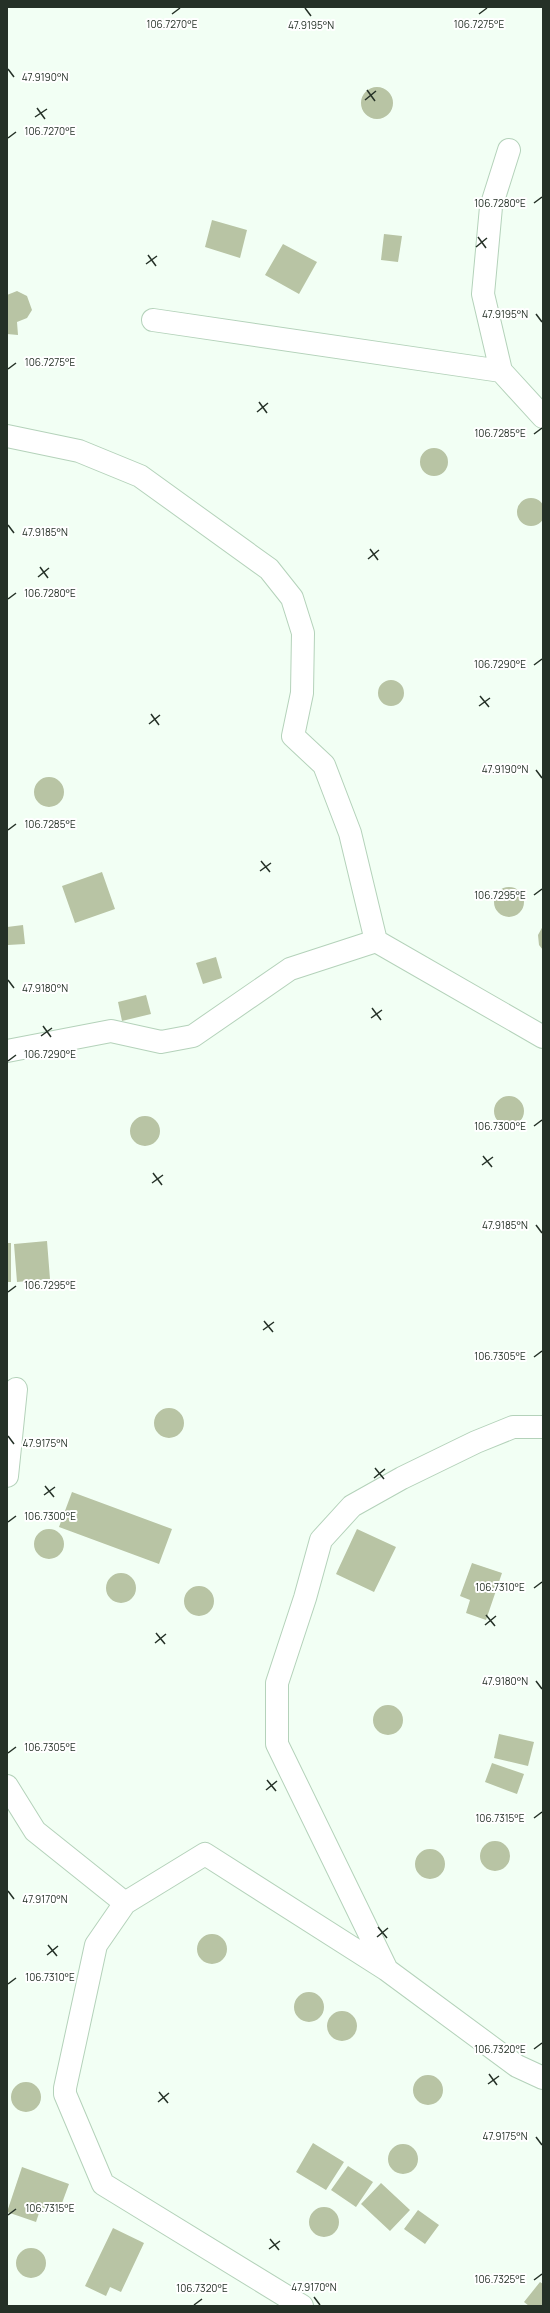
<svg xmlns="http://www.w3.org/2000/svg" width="550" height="2313" viewBox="0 0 550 2313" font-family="Manrope,sans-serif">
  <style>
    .building { fill: #b8c4a4 }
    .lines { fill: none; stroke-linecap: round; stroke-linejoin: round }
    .minor-casing { stroke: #b4d2ba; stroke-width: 24 }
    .minor { stroke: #fff; stroke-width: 22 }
    .ticks { fill: none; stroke: #253127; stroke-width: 1.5 }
    .ticks-label { font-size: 10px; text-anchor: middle; fill: #253127; stroke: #fff; stroke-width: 4; stroke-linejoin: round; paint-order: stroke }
  </style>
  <rect width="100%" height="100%" fill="#f2fff4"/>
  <path class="building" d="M361 103a16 16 0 1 1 32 0a16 16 0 1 1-32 0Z
    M212 220 247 230 240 258 205 247Z
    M384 234 402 236 398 262 381 260Z
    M283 244 317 262 299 294 265 275Z
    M17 291 27 296 32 310 27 318 17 322 18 335 7 334V295Z
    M420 462a14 14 0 1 1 28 0a14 14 0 1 1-28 0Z
    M517 512a14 14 0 1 1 28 0a14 14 0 1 1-28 0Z
    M378 693a13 13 0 1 1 26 0a13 13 0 1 1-26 0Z
    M34 792a15 15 0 1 1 30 0a15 15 0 1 1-30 0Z
    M102 872 115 909 75 923 62 886Z
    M494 902a15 15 0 1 1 30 0a15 15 0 1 1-30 0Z
    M23 925 25 944 8 945 7 927Z
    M543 926V950L539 945 538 935Z
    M216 957 222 978 203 984 196 963Z
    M146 995 151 1014 122 1021 118 1002Z
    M494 1111a15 15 0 1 1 30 0a15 15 0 1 1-30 0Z
    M130 1131a15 15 0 1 1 30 0a15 15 0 1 1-30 0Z
    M47 1241 50 1279 17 1282 14 1244Z
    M7 1243H11V1282H7Z
    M154 1423a15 15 0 1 1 30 0a15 15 0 1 1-30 0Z
    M72 1492 172 1529 159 1564 59 1527Z
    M357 1529 396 1547 374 1592 336 1574Z
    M34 1544a15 15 0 1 1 30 0a15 15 0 1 1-30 0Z
    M472 1563 502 1573 486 1620 466 1613 470 1600 460 1596Z
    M106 1588a15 15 0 1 1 30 0a15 15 0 1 1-30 0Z
    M184 1601a15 15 0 1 1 30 0a15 15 0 1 1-30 0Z
    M373 1720a15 15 0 1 1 30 0a15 15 0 1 1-30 0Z
    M499 1734 534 1742 528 1766 494 1758Z
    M492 1763 524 1774 517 1794 485 1782Z
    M480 1856a15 15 0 1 1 30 0a15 15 0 1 1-30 0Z
    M415 1864a15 15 0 1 1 30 0a15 15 0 1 1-30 0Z
    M197 1949a15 15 0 1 1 30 0a15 15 0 1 1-30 0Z
    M294 2007a15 15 0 1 1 30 0a15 15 0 1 1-30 0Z
    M327 2026a15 15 0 1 1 30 0a15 15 0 1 1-30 0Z
    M413 2090a15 15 0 1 1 30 0a15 15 0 1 1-30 0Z
    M11 2097a15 15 0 1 1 30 0a15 15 0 1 1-30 0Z
    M313 2143 344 2162 326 2190 296 2172Z
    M388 2159a15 15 0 1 1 30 0a15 15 0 1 1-30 0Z
    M348 2166 373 2182 356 2207 331 2190Z
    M22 2167 69 2184 58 2214 41 2207 36 2222 7 2212Z
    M381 2183 410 2210 390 2231 361 2204Z
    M309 2222a15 15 0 1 1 30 0a15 15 0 1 1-30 0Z
    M418 2210 439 2225 425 2244 404 2229Z
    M113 2228 144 2243 121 2292 110 2287 106 2296 85 2286Z
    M16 2263a15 15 0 1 1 30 0a15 15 0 1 1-30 0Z
    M540 2282 543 2284V2306H529L524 2302Z"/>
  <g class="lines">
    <defs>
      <path id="minor" d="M509 150 491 207 483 294 501 371 543 417
        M153 320 501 371
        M7 436 79 451 140 476 269 569 292 598 303 633 302 693 293 736 324 765 350 833 376 941 543 1037
        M7 1051 111 1031 161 1042 193 1036 290 969 376 941
        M543 1427H513L476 1442 402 1478 352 1506 321 1540 305 1598 277 1683V1744L387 1970 517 2066 543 2078
        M7 1476 16 1389
        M7 1786 35 1831 125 1903
        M302 2306 103 2184 65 2094V2088L96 1945 125 1903 205 1854 387 1970"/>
    </defs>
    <use href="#minor" class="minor-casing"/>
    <use href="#minor" class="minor"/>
  </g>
  <path class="ticks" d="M305 8 311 16M172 14 180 8M479 14 487 8M8 69 14 77M367 90 375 101M365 100 376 91M37 108 45 119M35 117 47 109M8 138 16 132M534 203 542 197M478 237 486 248M476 247 487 238M148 255 156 266M146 264 157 256M536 314 542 322M8 369 16 363M259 402 267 413M257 412 268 403M534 434 542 428M8 525 14 533M370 549 378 560M368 559 379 550M40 567 48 578M38 577 49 568M8 599 16 593M534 665 542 659M480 696 489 707M479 706 490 698M151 714 159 725M149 724 160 715M536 770 542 778M8 830 16 824M261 861 270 872M260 871 271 863M534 895 542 889M8 980 14 988M372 1008 381 1020M371 1018 382 1010M43 1026 51 1037M41 1036 52 1028M8 1061 16 1055M534 1126 542 1120M483 1156 492 1167M482 1165 493 1157M153 1173 162 1185M152 1183 163 1175M536 1225 542 1233M8 1292 16 1286M264 1321 273 1332M263 1330 274 1322M534 1357 542 1351M8 1436 14 1444M375 1468 384 1479M374 1478 385 1469M45 1486 54 1497M44 1495 55 1487M8 1522 16 1516M534 1588 542 1582M486 1615 495 1626M485 1625 496 1616M156 1633 165 1644M155 1643 166 1634M536 1681 542 1689M8 1753 16 1747M267 1780 276 1791M266 1790 277 1781M534 1818 542 1812M8 1891 14 1899M378 1927 387 1938M377 1937 388 1928M48 1945 57 1956M47 1955 58 1946M8 1984 16 1978M534 2049 542 2043M489 2074 497 2085M488 2084 499 2076M159 2092 168 2103M158 2102 169 2093M536 2137 542 2145M8 2215 16 2209M270 2239 279 2250M269 2249 280 2241M534 2280 542 2274M314 2297 320 2305M194 2305 202 2299"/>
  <g class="ticks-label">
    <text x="172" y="28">106.7270°E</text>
    <text x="479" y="28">106.7275°E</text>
    <text x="311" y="29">47.9195°N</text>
    <text x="45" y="81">47.9190°N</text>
    <text x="50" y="135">106.7270°E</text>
    <text x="500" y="207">106.7280°E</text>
    <text x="505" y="318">47.9195°N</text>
    <text x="50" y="366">106.7275°E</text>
    <text x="500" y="437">106.7285°E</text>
    <text x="45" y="536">47.9185°N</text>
    <text x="50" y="597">106.7280°E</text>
    <text x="500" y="668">106.7290°E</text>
    <text x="505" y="773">47.9190°N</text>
    <text x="50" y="828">106.7285°E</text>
    <text x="500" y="899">106.7295°E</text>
    <text x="45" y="992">47.9180°N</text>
    <text x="50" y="1058">106.7290°E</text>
    <text x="500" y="1130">106.7300°E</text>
    <text x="505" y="1229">47.9185°N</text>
    <text x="50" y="1289">106.7295°E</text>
    <text x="500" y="1360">106.7305°E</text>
    <text x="45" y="1447">47.9175°N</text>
    <text x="50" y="1520">106.7300°E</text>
    <text x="500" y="1591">106.7310°E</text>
    <text x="505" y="1685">47.9180°N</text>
    <text x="50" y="1751">106.7305°E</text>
    <text x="500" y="1822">106.7315°E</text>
    <text x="45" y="1903">47.9170°N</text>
    <text x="50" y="1981">106.7310°E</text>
    <text x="500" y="2053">106.7320°E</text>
    <text x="505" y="2140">47.9175°N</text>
    <text x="50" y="2212">106.7315°E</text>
    <text x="500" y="2283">106.7325°E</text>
    <text x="314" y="2291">47.9170°N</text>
    <text x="202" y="2292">106.7320°E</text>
  </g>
  <rect width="550" height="2313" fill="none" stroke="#253127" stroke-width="16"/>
</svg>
